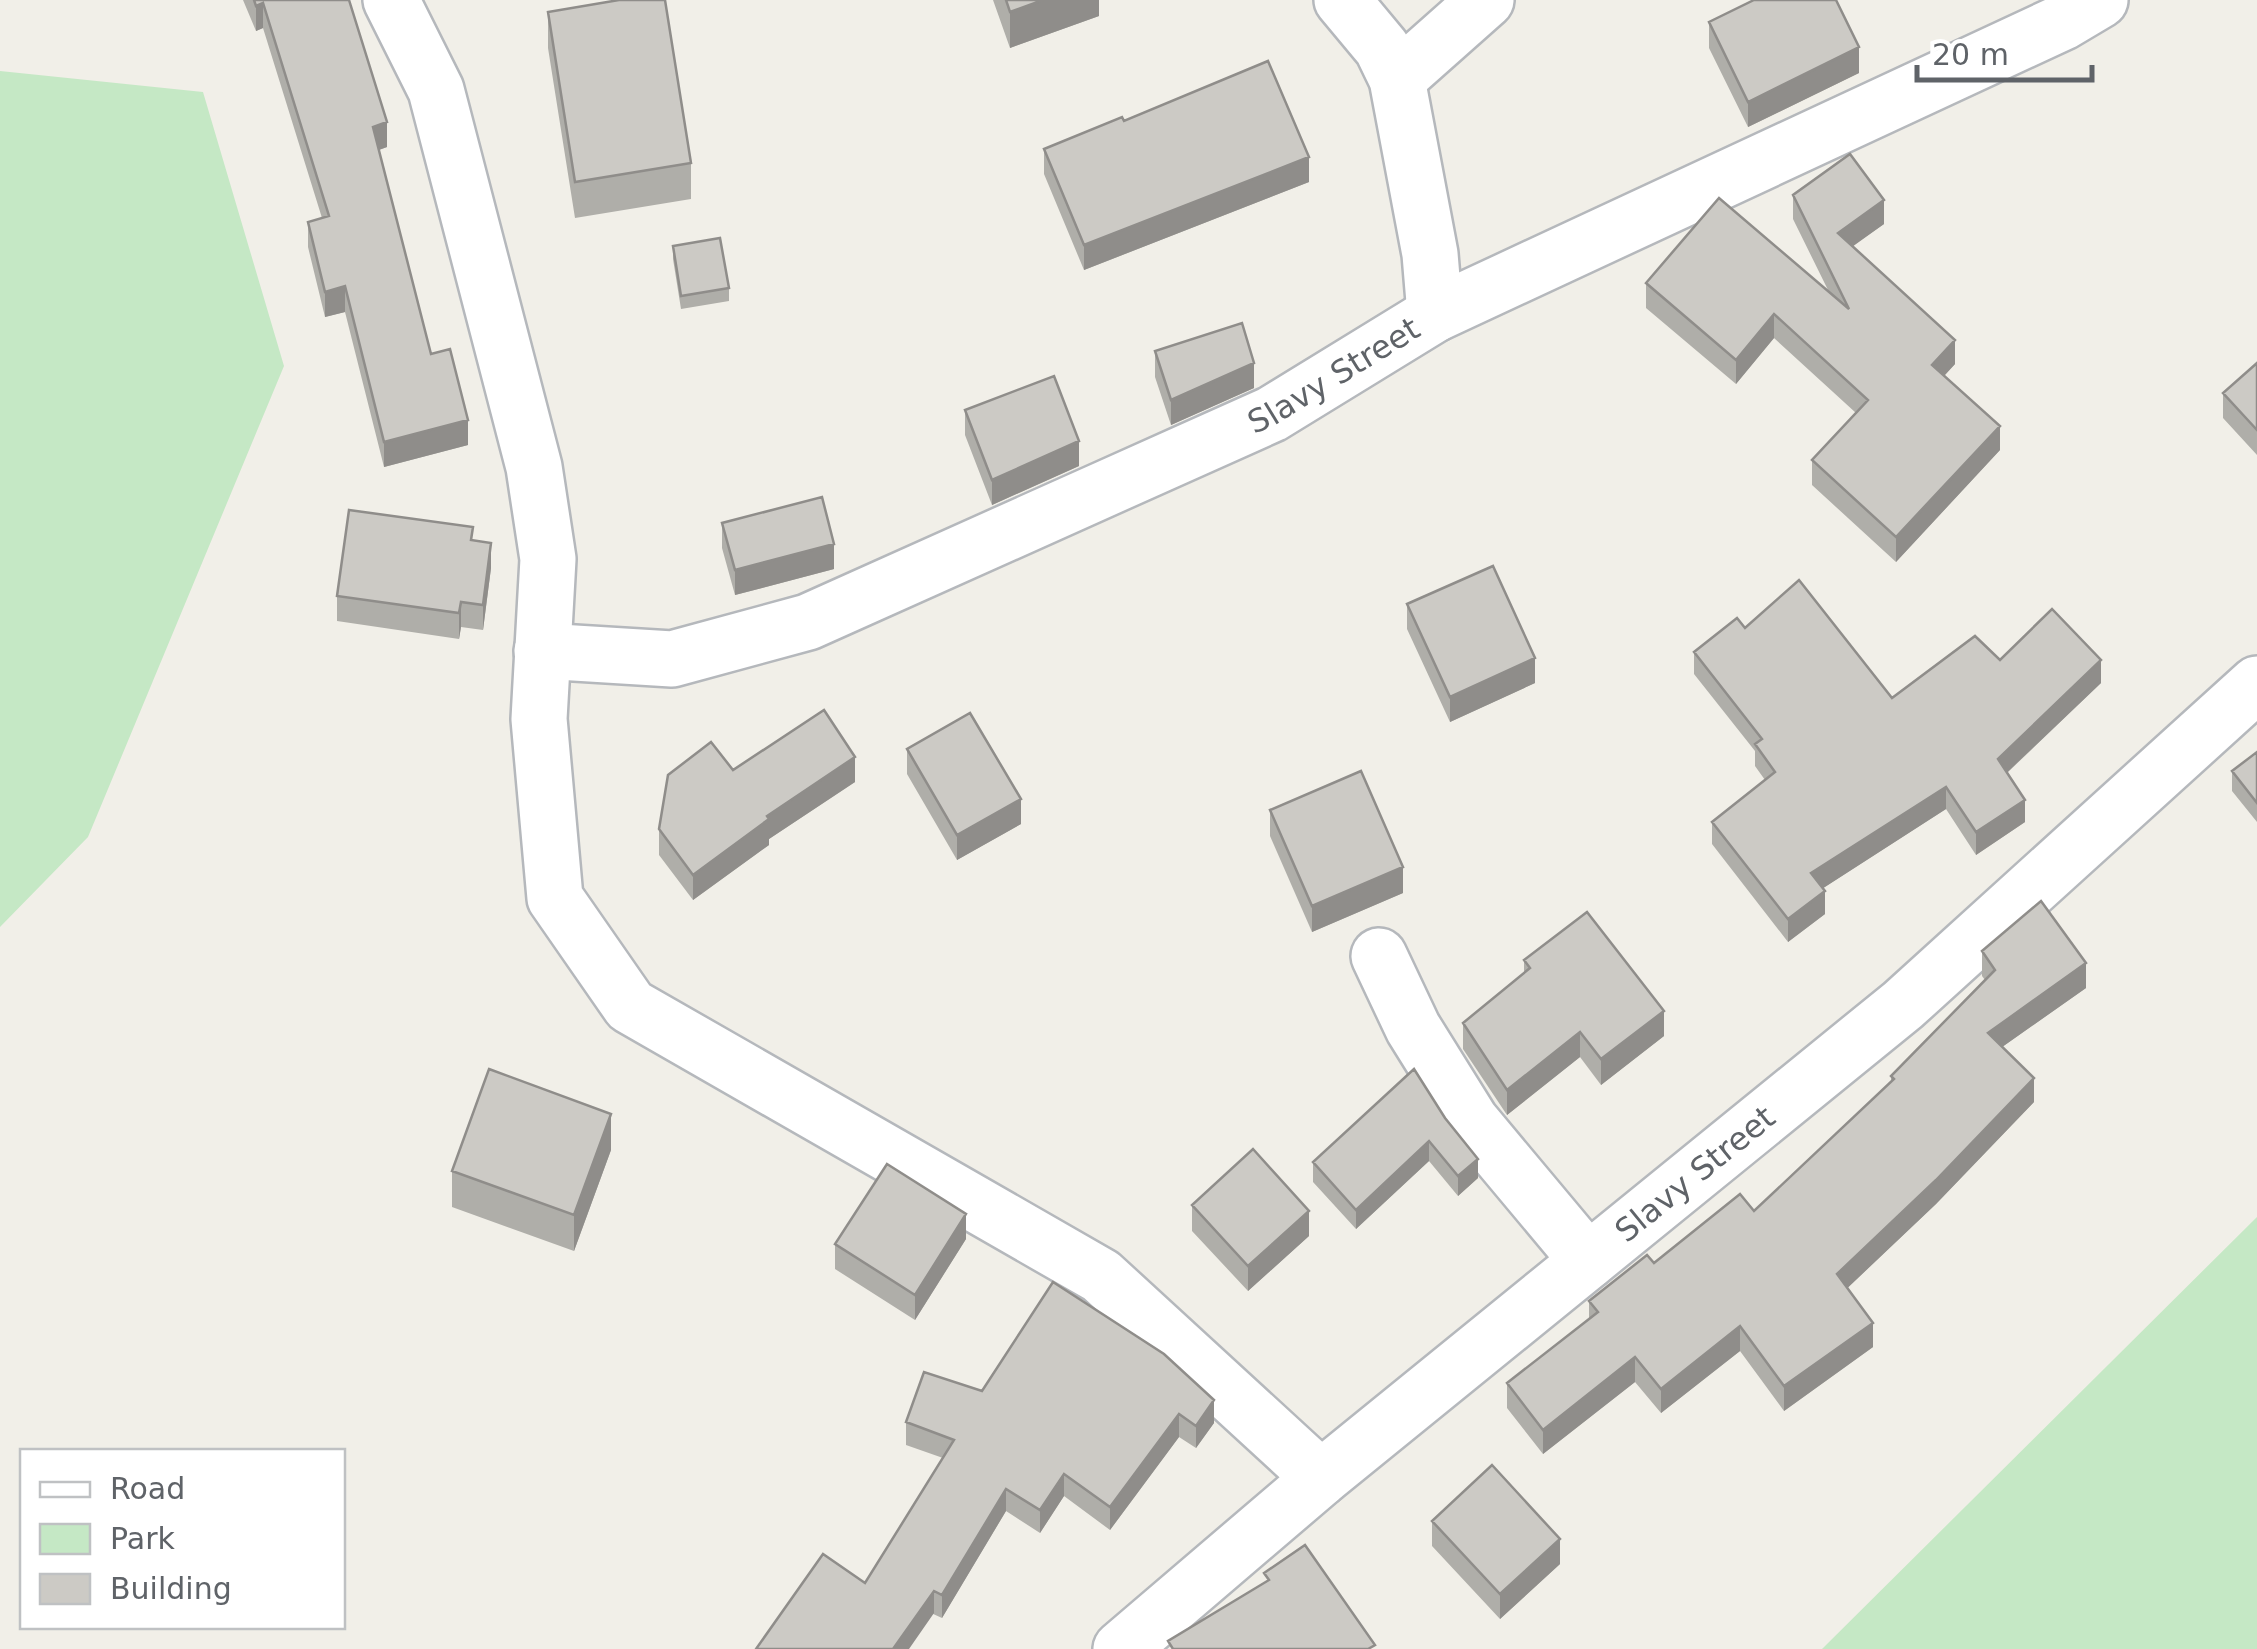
<svg xmlns="http://www.w3.org/2000/svg" width="2257" height="1649" viewBox="0 0 2257 1649" font-family="'DejaVu Sans',sans-serif">
  <style>
    .green { fill: #c5e8c5 }
    .lines { fill: none; stroke-linecap: round; stroke-linejoin: round }
    .minor-casing { stroke: #b5b8bc; stroke-width: 60 }
    .minor { stroke: #fff; stroke-width: 55 }
    .wall { fill: #afaea9 }
    .shaded-wall { fill: #8f8d8a }
    .building { fill: #cccac5; stroke: #8f8d8a; stroke-width: 2.5 }
    .labels { text-anchor: middle; dominant-baseline: central; stroke-width: 9; stroke-linejoin: round; paint-order: stroke }
    .street-label { font-size: 32px; fill: #5f6368; stroke: #fff }
  </style>
  <rect width="100%" height="100%" fill="#f1efe8"/>
  <path class="green" d="M0 71 203 92 284 366 88 837 0 927Z
    M2257 1217V1649H1822Z"/>
  <g class="lines">
    <defs>
      <g id="minor">
        <path d="M391 0 436 90 534 467 548 559 539 719 555 898 630 1006 1101 1276 1321 1478"/>
        <path d="M1342 0 1382 48 1397 79 1430 254 1435 314"/>
        <path d="M1397 79 1486 0"/>
        <path id="s1" d="M542 651 672 659 808 622 1272 414 1435 314 2063 22 2100 0"/>
        <path d="M1379 956 1413 1028 1471 1121 1588 1261"/>
        <path id="s2" d="M1121 1649 1321 1478 1903 1005 2257 684"/>
      </g>
    </defs>
    <use href="#minor" class="minor-casing"/>
    <use href="#minor" class="minor"/>
  </g>
  <path class="wall" d="M243 0H349L387 147 379 150 431 354 468 445 384 467 345 312 325 317 308 247V222L322 218 263 28 256 31Z
    M993 0H1099V16L1010 48Z
    M548 12 691 163V199L575 218 548 48Z
    M1709 22 1859 73 1748 127 1709 48Z
    M1124 121 1309 182 1084 270 1044 174V149Z
    M1793 195 1884 224 1852 246 1955 364 1944 376 2000 450 1896 562 1812 485V460L1856 413 1774 338 1736 384 1646 308V283L1829 292 1793 219Z
    M673 246 729 288V301L681 309 673 259Z
    M1155 351 1254 388 1171 425 1155 377Z
    M2257 363V455L2223 418V393Z
    M965 410 1079 466 992 505 965 435Z
    M722 523 834 569 735 595 722 548Z
    M473 540 491 568 483 630 461 627 459 639 337 621V596Z
    M1407 604 1535 683 1450 722 1407 629Z
    M1745 628 1892 698 2000 660 2101 683 2007 773 2025 822 1976 855 1946 809 1823 888 1825 914 1788 942 1712 844V822L1765 780 1755 766V751L1694 674V652Z
    M907 749 1021 824 957 860 907 774Z
    M2257 752V822L2232 791V771Z
    M733 770 855 782 769 839V845L693 900 659 855V829Z
    M1270 810 1403 893 1312 932 1270 836Z
    M1982 951 2086 988 2002 1047 2034 1102 1936 1204 1847 1288 1873 1347 1784 1411 1740 1351 1661 1413 1635 1382 1543 1454 1507 1408V1383L1589 1319V1301L1654 1263 1754 1211 1891 1083V1076L1985 980 1982 976Z
    M1524 960 1664 1036 1601 1085 1580 1057 1507 1115 1463 1049V1023L1524 973Z
    M1445 1118 1478 1178 1458 1196 1429 1161 1356 1229 1313 1182V1162Z
    M611 1150 574 1251 452 1207V1171Z
    M1192 1205 1309 1236 1248 1291 1192 1231Z
    M966 1239 915 1320 835 1269V1244Z
    M1053 1282 1214 1423 1196 1448 1179 1437 1110 1530 1064 1496 1040 1533 1006 1511 942 1618 865 1583 943 1458 906 1445V1422L982 1391Z
    M1432 1521 1560 1564 1500 1619 1432 1546Z"/>
  <path class="shaded-wall" d="M1043 0H1099V16L1010 48V12Z
    M263 3V28L256 31V6Z
    M1859 47V73L1748 127V102Z
    M387 122V147L373 152V127Z
    M1309 157V182L1084 270V245Z
    M1884 200V224L1838 257V233Z
    M345 286V312L325 317V292Z
    M1774 314V338L1736 384V360Z
    M1955 340V364L1932 389V365Z
    M1254 363V388L1171 425V400Z
    M468 420V445L384 467V442Z
    M2000 426V450L1896 562V537Z
    M1079 441V466L992 505V480Z
    M491 543V568L483 630V605Z
    M834 544V569L735 595V570Z
    M461 602V627L459 639V613Z
    M1535 658V683L1450 722V697Z
    M2101 660V683L1998 781V759Z
    M855 757V782L769 839V845L693 900V875L767 816Z
    M1946 787V809L1811 896V873Z
    M1021 799V824L957 860V835Z
    M2025 800V822L1976 855V832Z
    M1403 867V893L1312 932V906Z
    M1825 891V914L1788 942V919Z
    M2086 963V988L1988 1057V1033Z
    M1664 1011V1036L1601 1085V1059Z
    M1580 1032V1057L1507 1115V1090Z
    M2034 1078V1102L1936 1204 1837 1298V1274Z
    M611 1114V1150L574 1251V1215Z
    M1429 1141V1161L1356 1229V1210Z
    M1478 1159V1178L1458 1196V1176Z
    M1309 1211V1236L1248 1291V1266Z
    M966 1214V1239L915 1320V1295Z
    M1873 1323V1347L1784 1411V1386Z
    M1740 1326V1351L1661 1413V1389Z
    M1635 1357V1382L1543 1454V1430Z
    M1214 1400V1423L1196 1448V1426Z
    M1179 1414V1437L1110 1530V1507Z
    M1064 1474V1496L1040 1533V1510Z
    M1006 1489V1511L942 1618V1595Z
    M1560 1539V1564L1500 1619V1594Z
    M934 1591V1613L909 1649H893Z"/>
  <path class="building" d="M254 0H349L387 122 373 127 431 354 450 349 468 420 384 442 345 286 325 292 308 222 329 216 263 3 256 6Z
    M619 0H665L691 163 575 182 548 12Z
    M1006 0H1043L1010 12Z
    M1754 0H1836L1859 47 1748 102 1709 22Z
    M1268 61 1309 157 1084 245 1044 149 1122 117 1124 121Z
    M1850 154 1884 200 1838 233 1955 340 1932 365 2000 426 1896 537 1812 460 1868 400 1774 314 1736 360 1646 283 1719 198 1849 309 1793 195Z
    M720 238 729 288 681 296 673 246Z
    M1242 323 1254 363 1171 400 1155 351Z
    M2257 363V430L2223 393Z
    M1054 376 1079 441 992 480 965 410Z
    M822 497 834 544 735 570 722 523Z
    M349 510 473 527 471 540 491 543 483 605 461 602 459 613 337 596Z
    M1493 566 1535 658 1450 697 1407 604Z
    M1799 580 1892 698 1975 636 2000 660 2052 609 2101 660 1998 759 2025 800 1976 832 1946 787 1811 873 1825 891 1788 919 1712 822 1775 772 1755 744 1762 739 1694 652 1737 618 1745 628Z
    M824 710 855 757 767 816 769 819 693 875 659 829 668 775 711 742 733 770Z
    M970 713 1021 799 957 835 907 749Z
    M2257 752V803L2232 771Z
    M1361 771 1403 867 1312 906 1270 810Z
    M2041 901 2086 963 1988 1033 2034 1078 1936 1180 1837 1274 1873 1323 1784 1386 1740 1326 1661 1389 1635 1357 1543 1430 1507 1383 1598 1312 1589 1301 1647 1255 1654 1263 1740 1194 1754 1211 1894 1079 1891 1076 1995 970 1982 951Z
    M1587 912 1664 1011 1601 1059 1580 1032 1507 1090 1463 1023 1530 968 1524 960Z
    M489 1069 611 1114 574 1215 452 1171Z
    M1414 1069 1445 1118 1478 1159 1458 1176 1429 1141 1356 1210 1313 1162Z
    M1253 1149 1309 1211 1248 1266 1192 1205Z
    M887 1164 966 1214 915 1295 835 1244Z
    M1053 1282 1164 1354 1214 1400 1196 1426 1179 1414 1110 1507 1064 1474 1040 1510 1006 1489 942 1595 934 1591 893 1649H756L823 1554 865 1583 954 1440 906 1422 924 1372 982 1391Z
    M1492 1465 1560 1539 1500 1594 1432 1521Z
    M1305 1545 1375 1645 1368 1649H1173L1168 1641 1269 1580 1264 1573Z"/>
  <g class="labels">
    <g class="street-label">
      <text stroke="none"><textPath href="#s1" startOffset="852">Slavy Street</textPath></text>
      <text stroke="none"><textPath href="#s2" startOffset="745">Slavy Street</textPath></text>
    </g>
  </g>
  <rect x="20" y="1449" width="325" height="180" fill="#ffffff" stroke="#bfc1c3" stroke-width="2.5"/>
  <rect x="40" y="1482" width="50" height="15" fill="#ffffff" stroke="#bfc1c3" stroke-width="2.5"/>
  <text x="110" y="1499" font-size="30" fill="#5f6368">Road</text>
  <rect x="40" y="1524" width="50" height="30" fill="#c5e8c5" stroke="#bfc1c3" stroke-width="2.5"/>
  <text x="110" y="1549" font-size="30" fill="#5f6368">Park</text>
  <rect x="40" y="1574" width="50" height="30" fill="#cccac5" stroke="#bfc1c3" stroke-width="2.5"/>
  <text x="110" y="1599" font-size="30" fill="#5f6368">Building</text>
  <path d="M1917 65v15h175v-15" fill="none" stroke="#5f6368" stroke-width="5"/>
  <text x="1932" y="65" font-size="30" fill="#5f6368" stroke="#ffffff" stroke-width="8" paint-order="stroke">20 m</text>
</svg>
